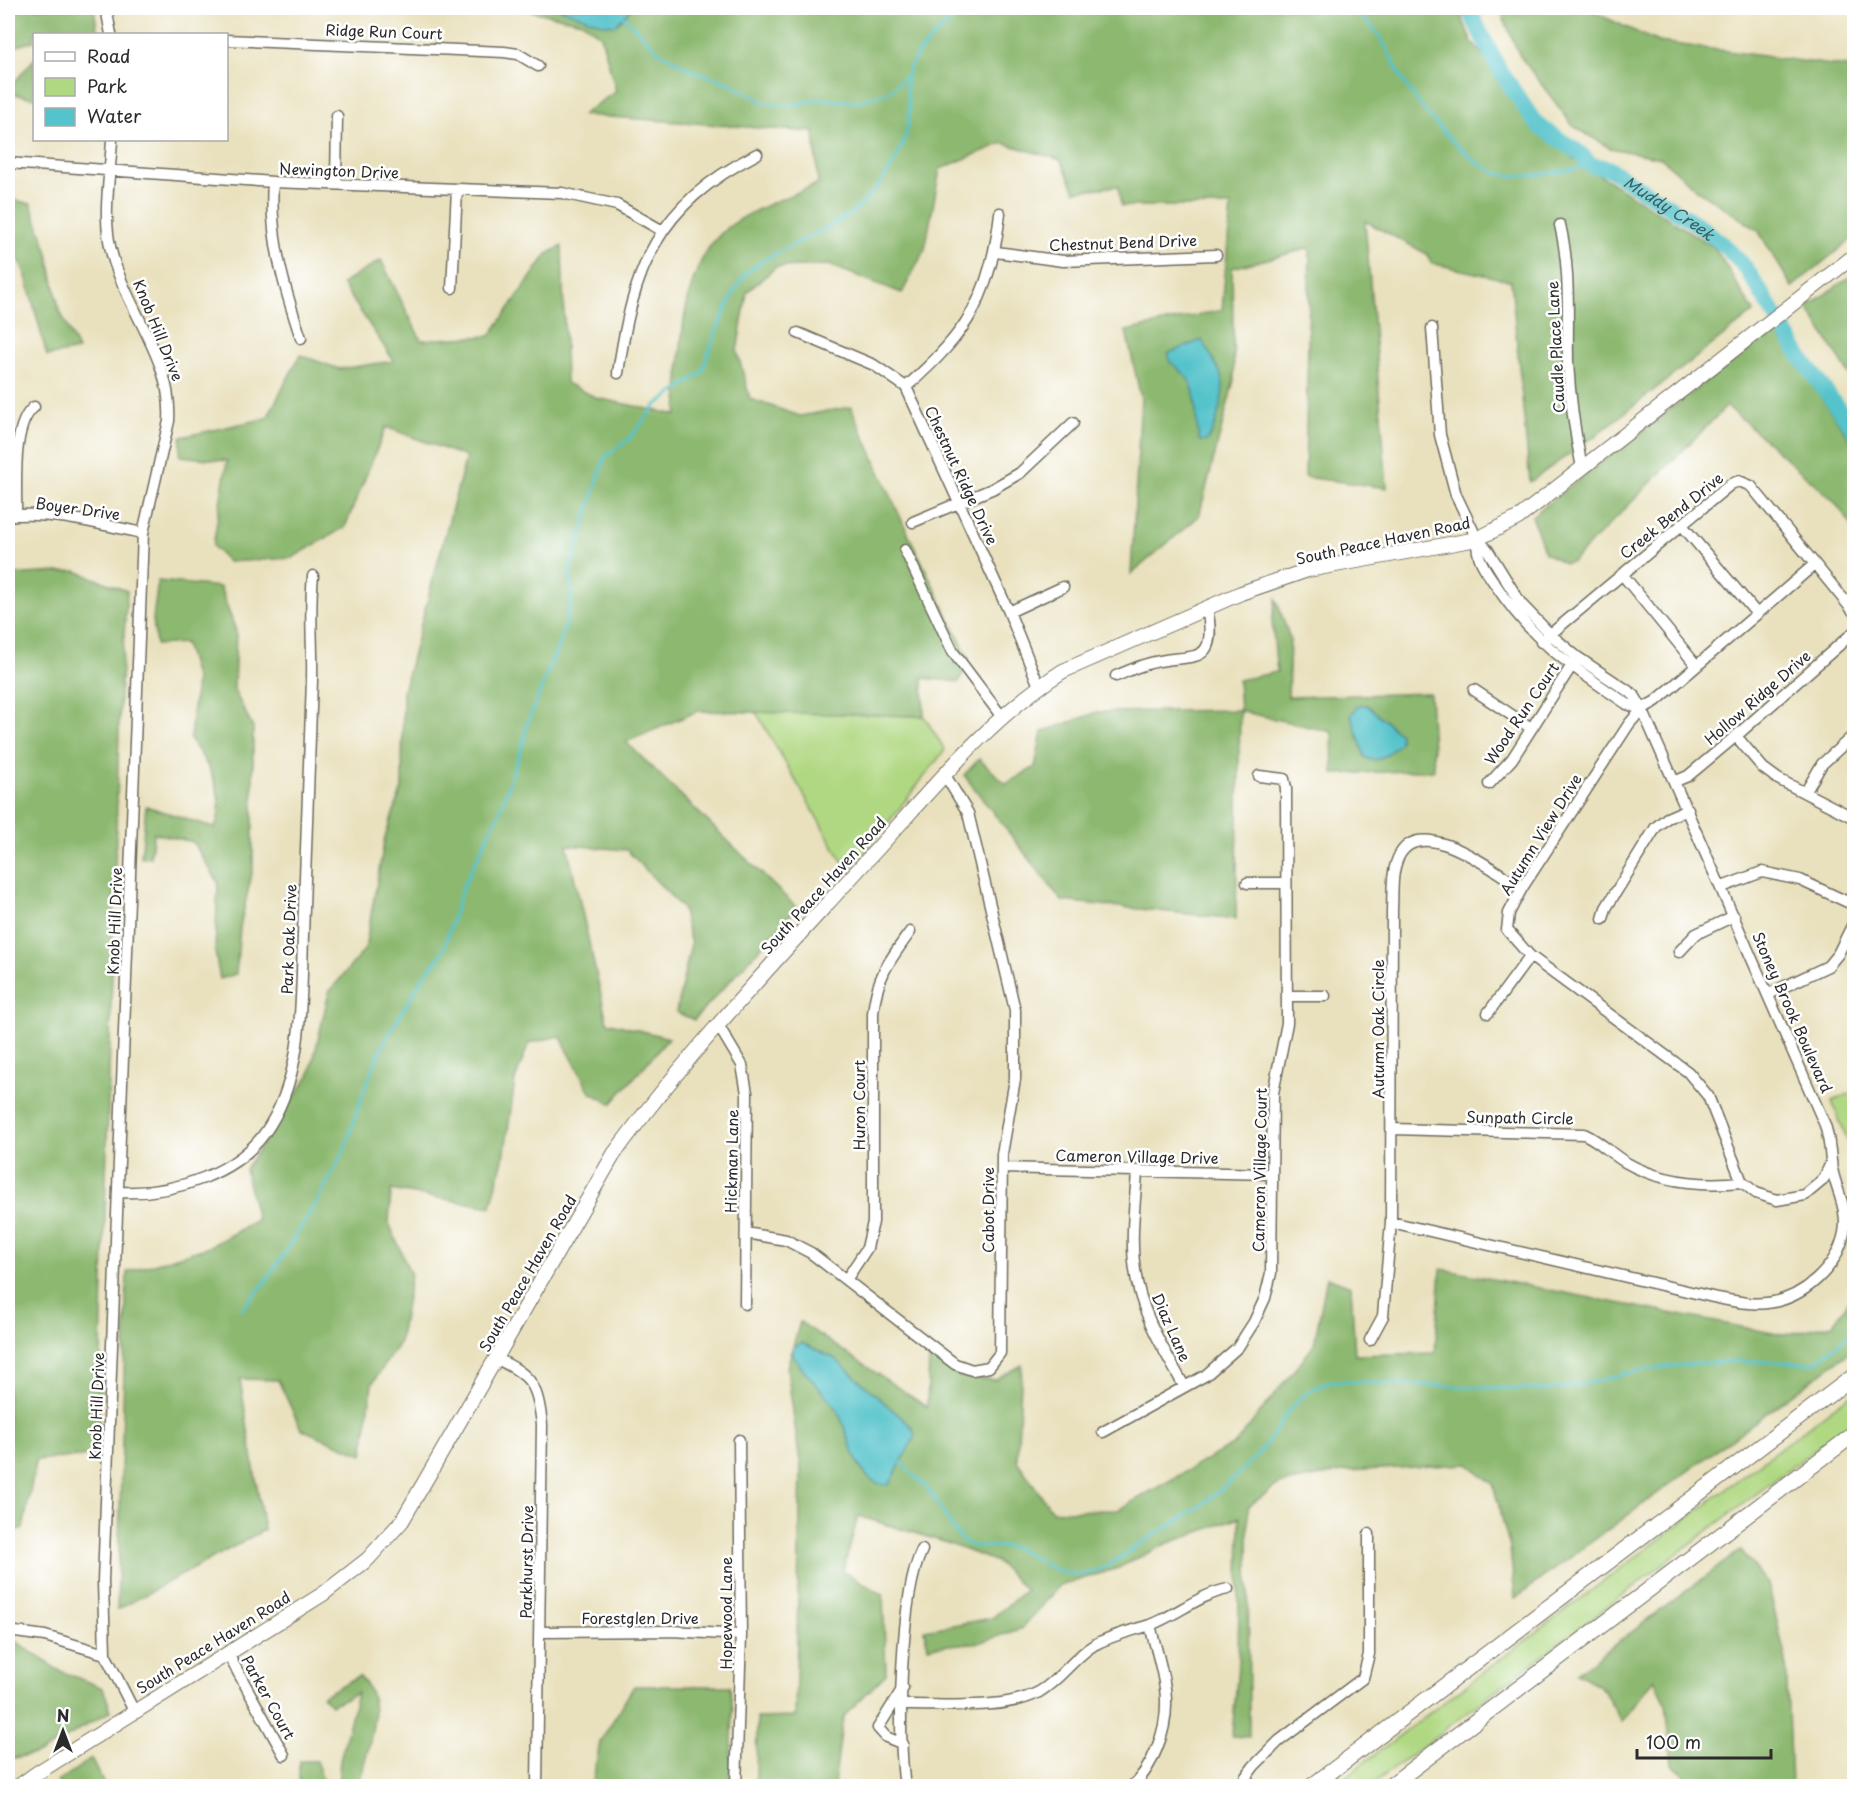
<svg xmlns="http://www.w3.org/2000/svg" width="1862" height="1794" viewBox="0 0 1862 1794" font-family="'Playpen Sans',sans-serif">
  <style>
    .green { fill: #b0d882; stroke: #6e8256; stroke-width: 1.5 }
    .forest { fill: #8cb870; stroke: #5c724e; stroke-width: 1.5 }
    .water { fill: #55c3cb; stroke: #40777b; stroke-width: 1.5 }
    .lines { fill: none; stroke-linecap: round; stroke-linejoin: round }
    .stream { stroke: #55c3cb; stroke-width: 3 }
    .river { stroke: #55c3cb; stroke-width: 16 }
    .minor-casing { stroke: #6e6b5e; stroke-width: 13 }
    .major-casing { stroke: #6e6b5e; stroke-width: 16 }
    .highway-casing { stroke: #6e6b5e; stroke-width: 17 }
    .minor { stroke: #fff; stroke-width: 10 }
    .major { stroke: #fff; stroke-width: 14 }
    .highway { stroke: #fff; stroke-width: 15 }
    .labels { text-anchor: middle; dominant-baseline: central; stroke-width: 5; stroke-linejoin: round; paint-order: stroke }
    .street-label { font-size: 15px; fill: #2b2b2b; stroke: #fff }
    .water-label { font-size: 16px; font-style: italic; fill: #3a6063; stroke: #fff }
  </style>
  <rect width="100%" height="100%" fill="#fff"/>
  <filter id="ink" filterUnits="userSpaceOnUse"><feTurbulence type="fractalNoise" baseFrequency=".0167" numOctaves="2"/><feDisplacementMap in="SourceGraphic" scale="12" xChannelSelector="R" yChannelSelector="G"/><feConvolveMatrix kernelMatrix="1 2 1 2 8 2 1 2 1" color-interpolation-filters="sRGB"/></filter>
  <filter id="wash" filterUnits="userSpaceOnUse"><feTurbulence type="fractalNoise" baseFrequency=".008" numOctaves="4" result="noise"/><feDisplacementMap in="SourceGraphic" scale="24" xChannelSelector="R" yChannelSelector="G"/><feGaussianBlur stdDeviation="1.35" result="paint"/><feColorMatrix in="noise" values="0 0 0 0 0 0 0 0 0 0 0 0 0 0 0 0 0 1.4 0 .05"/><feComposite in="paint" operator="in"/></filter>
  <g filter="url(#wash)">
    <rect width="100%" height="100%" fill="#e9e1be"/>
    <path class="green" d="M756 712 924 716 945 750 849 873Z
      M1854 1092V1145L1850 1147 1832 1101Z
      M1854 1392V1420L1370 1786H1333Z"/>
    <path class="forest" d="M8 8H94L98 34H34V41L8 49Z
      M517 8H1458L1472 42 1574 159 1715 248 1754 312 1595 436 1530 482 1511 281 1431 263 1427 254 1365 221 1387 488 1305 477 1310 248 1232 268 1234 380 1199 516 1131 574 1141 398 1126 331 1222 310 1231 206H1121L1118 186 1075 191 1061 160 1003 143 940 169 925 249 902 293 829 265 776 267 747 292 737 351 750 399 800 416 851 407 903 523 969 659 959 682 923 678 924 716 698 711 626 742 797 908 694 1020 676 1012 691 944 682 908 627 850 567 845 607 1022 669 1038 611 1104 590 1092 560 1036 529 1043 515 1080 505 1151 491 1207 391 1190 389 1223 411 1275 399 1343 372 1384 363 1455 301 1429 278 1380 240 1379 264 1530 117 1610 127 1272 209 1247 257 1220 245 1169 310 1074 329 992 365 949 385 837 402 788 403 691 466 457 386 427 345 527 292 558 228 562 213 546 227 461 180 456 181 437 267 418 300 355 339 369 394 361 342 284 381 260 421 340 490 336 547 254 562 246 566 383 597 398 677 415C680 362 679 283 714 241 736 214 787 197 818 184L814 132 582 115 616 91 601 36 582 22Z
      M1499 8H1585L1658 42 1854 68V237L1792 287 1758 230 1697 190 1661 158 1610 148 1573 126 1520 56Z
      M34 59V98L8 93V90Z
      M10 199 31 204 48 253 59 309 78 350 47 356 26 276 8 234Z
      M1854 274V382L1807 307Z
      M1774 329 1854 445V528L1833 500 1727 406 1572 562 1564 563 1545 553 1532 516Z
      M76 571 127 591 120 697 98 1455 36 1460 23 1529 8 1530V575Z
      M158 581 220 587 236 631 234 690 253 728V868L240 927 236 974 220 979 215 952 218 882 193 842 154 833 150 857 141 858 146 806 215 828C228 797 209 764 190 739L196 680 185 643 156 645 153 619Z
      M1276 599 1290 639 1288 697 1430 693 1434 770 1333 774 1332 732 1240 711 1236 919 1062 901 964 775 979 759 1006 784 1035 767 1042 732 1098 712 1240 710 1238 680 1277 672 1272 621Z
      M1441 1269 1783 1335 1833 1324 1854 1294V1349L1515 1598 1510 1548 1493 1484 1468 1464 1347 1471 1279 1484 1248 1507 1249 1737 1232 1736 1238 1665 1240 1517 1166 1544 1118 1568 1059 1586 1022 1628 982 1642 928 1647 924 1630 992 1618 1026 1590 997 1562 944 1542 858 1516 843 1571 883 1595 886 1674 843 1717 834 1786H756L757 1718 795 1717 801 1470 787 1368 800 1322 927 1407 929 1357 959 1376 995 1380 1022 1365 1017 1461 1052 1511 1118 1510 1236 1443 1314 1345 1327 1277 1351 1286 1355 1355 1435 1353Z
      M1741 1550 1768 1584 1786 1660 1791 1786H1698L1672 1764 1666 1703 1654 1679 1622 1722 1600 1686 1577 1673Z
      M11 1638 58 1670 103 1688 111 1711 40 1753 8 1759V1651Z
      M359 1676C389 1702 365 1754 359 1786H338L340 1761 357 1693 331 1705 322 1696Z
      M634 1686H730L733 1711 730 1786H592L600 1742Z
      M91 1759 105 1786H61L57 1782Z
      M299 1761H316L325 1786H299Z"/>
    <path class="water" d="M557 8H632L616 25 603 24Z
      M1202 340C1208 352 1218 365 1222 378 1226 390 1215 434 1206 441H1200C1190 408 1207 387 1169 361V353Z
      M1359 705H1367L1400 734V743C1390 751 1379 766 1365 757L1351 715Z
      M802 1343 834 1358 912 1427 915 1436 889 1485C855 1488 849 1430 837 1410 824 1391 806 1376 793 1356V1347Z"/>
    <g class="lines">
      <path class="stream" d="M1346 8C1380 25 1385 46 1401 77 1416 105 1473 171 1505 175 1533 178 1565 171 1591 165
        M623 16 658 51 689 69 731 84 763 102 788 106 820 99 856 102 889 92 906 76
        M1844 415 1854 396
        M242 1309 267 1280 317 1202 345 1149 364 1090 385 1040 425 974 442 954 462 889 499 813 524 740 526 727 565 628 572 595 569 573 605 457 629 439 656 405 703 372C708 351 734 281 751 269 769 255 794 245 815 234 831 225 852 215 864 202 888 176 912 142 909 105 907 93 904 77 911 65 923 42 947 28 962 8
        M899 1461C911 1473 925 1484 934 1497 945 1513 950 1530 965 1542 978 1551 1000 1543 1014 1548 1039 1555 1050 1576 1081 1574 1106 1573 1128 1550 1149 1538 1193 1513 1221 1493 1256 1456 1287 1424 1283 1398 1332 1381L1545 1390 1584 1384 1645 1369 1684 1365 1734 1361 1815 1363 1854 1331"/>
      <path class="river" id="s1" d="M1468 8 1499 69 1532 118 1542 128 1580 153 1591 165 1608 168 1700 226 1723 244 1746 268 1802 359 1854 430"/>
    </g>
  </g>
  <g filter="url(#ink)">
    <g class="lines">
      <defs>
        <path id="minor" d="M106 8 111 34
          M226 40 504 52 518 54 538 66
          M112 140C110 179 101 220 113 258 129 313 173 361 169 421L143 533 103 1581 105 1654 134 1711
          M8 163 273 182 562 193 617 205 661 230
          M273 182C269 237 284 287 301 338
          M336 184 337 116
          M1560 225C1571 271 1567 316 1568 363 1570 398 1575 434 1582 468
          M996 252 1063 261 1216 255
          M452 288 457 190
          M798 333 874 365 906 387 1009 612 1039 686
          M618 373C634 266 656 206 757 154
          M906 387C968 333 991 295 1000 213
          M16 515C17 486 11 425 34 407
          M8 516C48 510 103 525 143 533
          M913 522 992 489 1020 473 1073 423
          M1681 524 1757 614
          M1477 539C1476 558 1485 569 1495 584 1534 643 1571 666 1627 704L1642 709
          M905 550 953 652 1002 717
          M1815 564 1656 701 1642 709 1629 724 1522 888 1509 913 1507 930 1530 956 1688 1072 1708 1096 1742 1182 1756 1193 1777 1200 1805 1195 1823 1180 1831 1163
          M1622 574 1696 665
          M1009 612 1063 587
          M1541 642 1731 484 1739 481 1751 486 1854 612
          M1116 676C1126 672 1136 667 1147 664 1190 651 1219 672 1207 607
          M1474 690 1531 728
          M1736 736 1763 768 1778 779 1854 818
          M1676 781 1688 776 1736 736 1854 632
          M1489 784 1512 759 1574 662
          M1805 793 1822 764 1854 735
          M1247 883H1286
          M1722 887 1762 872 1800 880 1854 905
          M1603 919 1606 908 1656 827 1667 818 1688 809
          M1679 952 1696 934 1734 916
          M1769 994 1828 966 1838 954 1854 922
          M1287 996H1325
          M1488 1013 1530 956
          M718 1025 742 1065 747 1093 745 1304
          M1392 1129 1584 1134C1600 1141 1610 1153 1625 1162 1661 1183 1702 1186 1742 1182
          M1002 1168 1271 1174
          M1137 1172C1135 1204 1130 1238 1135 1270 1140 1312 1164 1350 1184 1386
          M119 1192C172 1195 241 1174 270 1125 304 1070 301 997 303 935 306 850 309 765 312 680 313 646 309 610 313 576
          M1391 1222 1717 1298C1734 1301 1750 1305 1767 1303 1803 1299 1837 1268 1844 1233 1849 1205 1832 1184 1831 1161 1830 1148 1829 1138 1825 1125L1642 709 1634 695 1577 657 1550 634 1521 604 1487 549 1477 539 1456 495 1440 435 1432 328
          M746 1233 786 1240 811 1253 955 1364 972 1370 989 1367 1000 1353 1002 1154 1015 1079V1010L968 813 945 775
          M846 1280 867 1248 873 1222V1013C877 976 889 961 910 932
          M1370 1340 1383 1316 1391 1222 1392 909C1393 893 1391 874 1398 858 1419 811 1495 872 1522 888
          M497 1359C533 1376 537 1385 542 1424L537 1786
          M1103 1432 1206 1375 1238 1347 1254 1322 1265 1298 1271 1273 1273 1093 1287 1023 1286 788 1284 779 1259 776
          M8 1631 45 1636 105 1654
          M540 1632 672 1631 741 1635
          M228 1654 284 1755
          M903 1705C942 1704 1004 1711 1039 1692 1060 1680 1074 1657 1094 1645 1112 1635 1131 1631 1150 1625 1177 1615 1198 1595 1228 1589
          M903 1744 886 1737 878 1728 903 1688
          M736 1786 741 1635 739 1440
          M905 1786C897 1736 900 1595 922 1550
          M1132 1786C1144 1776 1151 1763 1157 1748 1176 1702 1161 1670 1150 1625
          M1239 1786 1254 1766 1279 1741 1363 1678 1369 1654V1534"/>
        <path id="major" d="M19 1786 37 1773 323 1594 368 1559 402 1521 614 1154C690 1050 781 955 868 859 929 793 987 719 1063 671L1241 593 1308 570 1477 539 1518 518 1854 256"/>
        <path id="highway" d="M1312 1786 1854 1376
          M1390 1786 1854 1434"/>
      </defs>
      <use href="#minor" class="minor-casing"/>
      <use href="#major" class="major-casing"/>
      <use href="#highway" class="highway-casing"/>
      <use href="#minor" class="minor"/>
      <use href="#major" class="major"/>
      <use href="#highway" class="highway"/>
    </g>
  </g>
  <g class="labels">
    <g class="street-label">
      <text transform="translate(384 31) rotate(2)">Ridge Run Court</text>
      <text transform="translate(339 170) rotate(2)">Newington Drive</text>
      <text transform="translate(1123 242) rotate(-2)">Chestnut Bend Drive</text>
      <text transform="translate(159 330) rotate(68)">Knob Hill Drive</text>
      <text transform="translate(1555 347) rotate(-93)">Caudle Place Lane</text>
      <text transform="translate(962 475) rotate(65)">Chestnut Ridge Drive</text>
      <text transform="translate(78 508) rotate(8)">Boyer Drive</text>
      <text transform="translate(1671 515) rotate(-39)">Creek Bend Drive</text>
      <text transform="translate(1383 540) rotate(-12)">South Peace Haven Road</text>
      <text transform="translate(1757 697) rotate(-41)">Hollow Ridge Drive</text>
      <text transform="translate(1521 713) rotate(-56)">Wood Run Court</text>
      <text transform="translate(1540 834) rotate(-58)">Autumn View Drive</text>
      <text transform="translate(823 885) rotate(-48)">South Peace Haven Road</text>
      <text transform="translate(114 921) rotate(-88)">Knob Hill Drive</text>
      <text transform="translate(288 939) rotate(-88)">Park Oak Drive</text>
      <text transform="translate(1793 1012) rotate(66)">Stoney Brook Boulevard</text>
      <text transform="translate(1377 1029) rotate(-90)">Autumn Oak Circle</text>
      <text transform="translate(858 1105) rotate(-90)">Huron Court</text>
      <text transform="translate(1520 1117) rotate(1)">Sunpath Circle</text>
      <text transform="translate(1137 1156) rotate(1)">Cameron Village Drive</text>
      <text transform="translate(731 1161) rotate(-89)">Hickman Lane</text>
      <text transform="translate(1259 1170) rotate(-89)">Cameron Village Court</text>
      <text transform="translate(987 1210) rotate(-90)">Cabot Drive</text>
      <text transform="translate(527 1273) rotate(-60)">South Peace Haven Road</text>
      <text transform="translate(1172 1327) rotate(66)">Diaz Lane</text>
      <text transform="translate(96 1406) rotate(-88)">Knob Hill Drive</text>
      <text transform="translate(526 1562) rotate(-89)">Parkhurst Drive</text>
      <text transform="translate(725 1613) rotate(-90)">Hopewood Lane</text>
      <text x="640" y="1617">Forestglen Drive</text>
      <text transform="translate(213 1642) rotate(-32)">South Peace Haven Road</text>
      <text transform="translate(269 1697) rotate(61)">Parker Court</text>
    </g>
    <g class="water-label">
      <text stroke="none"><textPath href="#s1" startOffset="294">Muddy Creek</textPath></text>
    </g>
  </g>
  <rect width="1862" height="1794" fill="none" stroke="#fff" stroke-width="30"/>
  <rect x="33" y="33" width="195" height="108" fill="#ffffff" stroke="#aaaaaa" stroke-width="1.5"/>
  <rect x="45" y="52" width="30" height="9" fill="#ffffff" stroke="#aaaaaa" stroke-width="1.5"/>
  <text x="87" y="63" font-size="18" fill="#2b2b2b">Road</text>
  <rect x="45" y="78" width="30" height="18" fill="#b0d882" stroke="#aaaaaa" stroke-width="1.5"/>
  <text x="87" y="93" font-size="18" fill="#2b2b2b">Park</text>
  <rect x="45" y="108" width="30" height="18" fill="#55c3cb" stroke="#aaaaaa" stroke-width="1.5"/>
  <text x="87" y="123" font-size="18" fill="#2b2b2b">Water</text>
  <g transform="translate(63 1731)" stroke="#ffffff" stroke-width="4.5" paint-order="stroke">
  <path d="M0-4.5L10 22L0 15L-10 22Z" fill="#2b2b2b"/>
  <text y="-9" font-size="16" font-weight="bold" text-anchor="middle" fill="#2b2b2b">N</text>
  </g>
  <path d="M1637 1749v9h134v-9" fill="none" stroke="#2b2b2b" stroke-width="3"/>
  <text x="1646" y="1749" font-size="18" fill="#2b2b2b" stroke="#ffffff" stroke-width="4.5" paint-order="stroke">100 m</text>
</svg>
